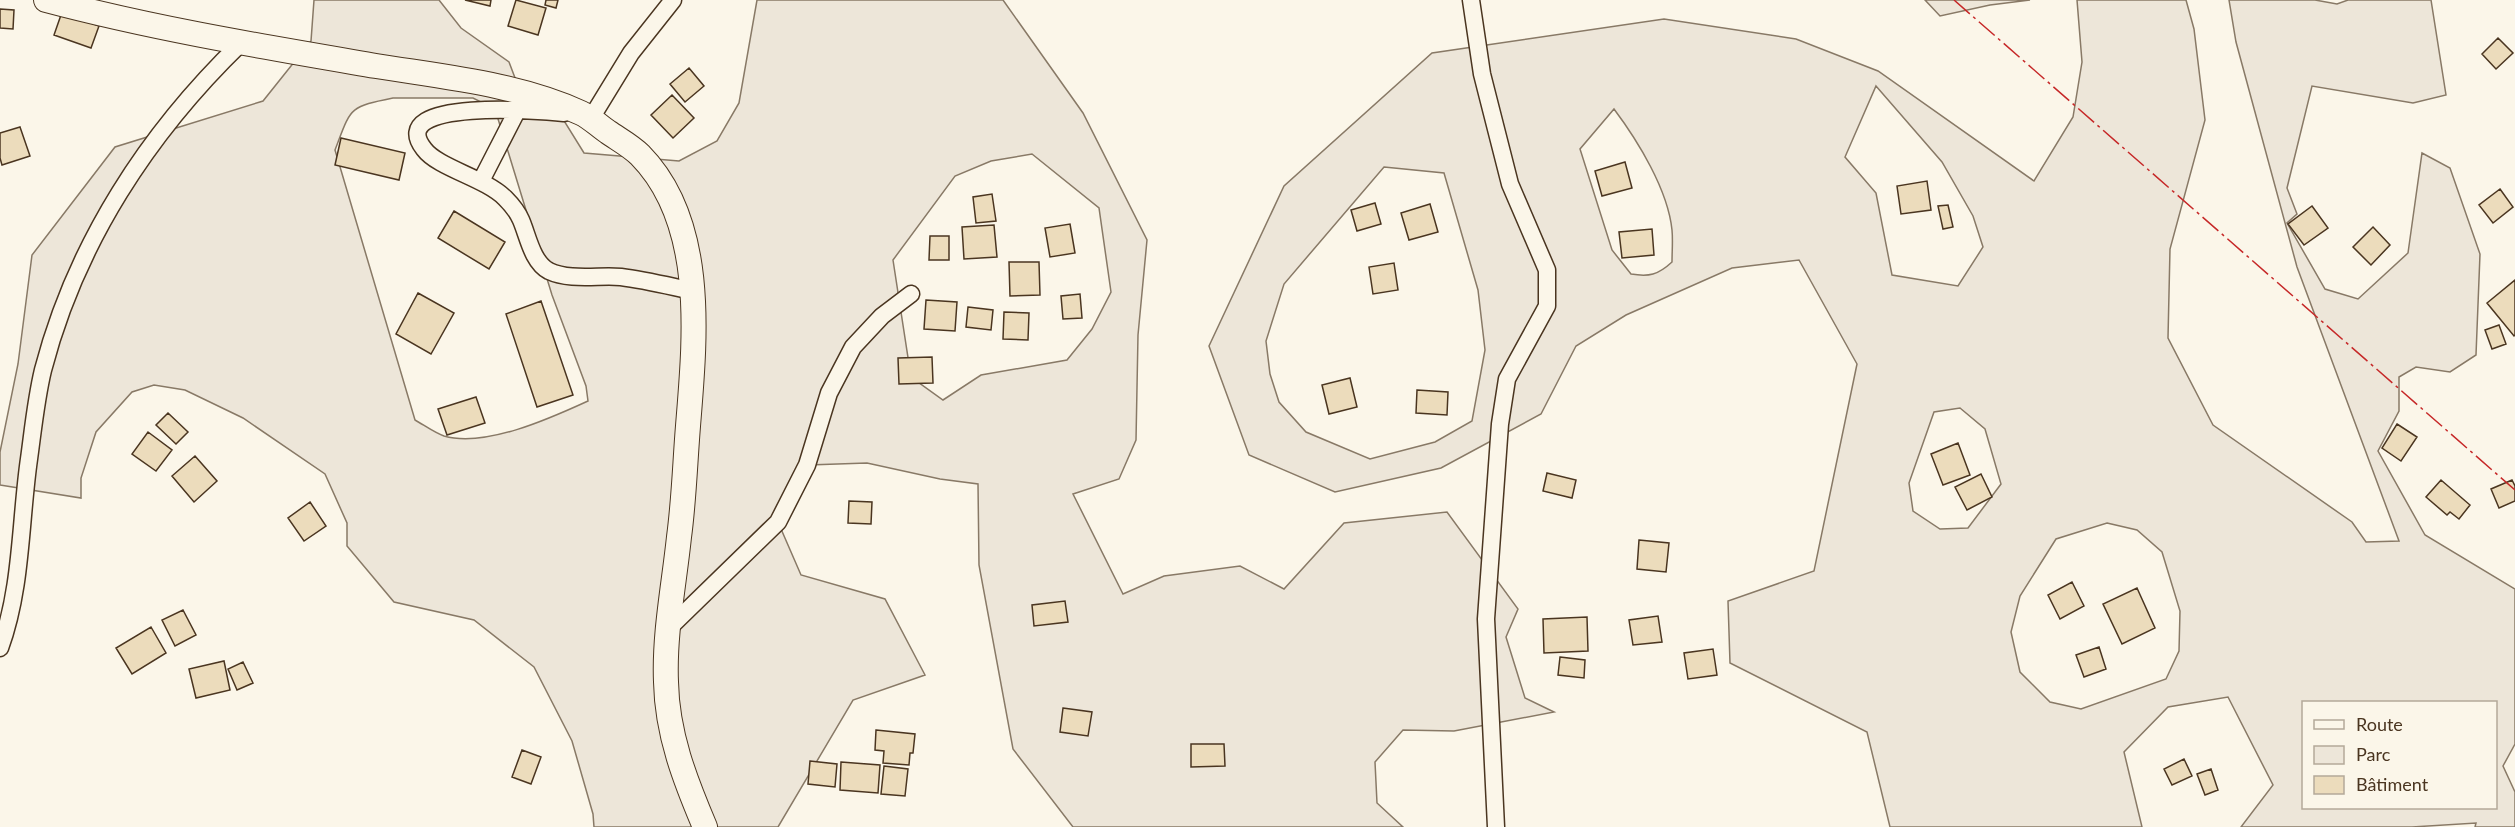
<svg xmlns="http://www.w3.org/2000/svg" width="2515" height="827" viewBox="0 0 2515 827" font-family="Lato,sans-serif">
  <style>
    .green { fill: #ede6d9; stroke: #887966; stroke-width: 1.5; fill-rule: evenodd }
    .building { fill: #ecdcbc; stroke: #4a3520; stroke-width: 1.5 }
    .lines { fill: none; stroke-linecap: round; stroke-linejoin: round }
    .street-casing { stroke: #4a3520; stroke-width: 19 }
    .secondary-casing { stroke: #4a3520; stroke-width: 26 }
    .street { stroke: #fbf6e9; stroke-width: 16 }
    .secondary { stroke: #fbf6e9; stroke-width: 24 }
    .power { stroke: #c62828; stroke-width: 1.5; stroke-dasharray: 21 4.5 3 4.5; stroke-linecap: butt }
  </style>
  <rect width="100%" height="100%" fill="#fbf6e9"/>
  <path class="green" d="M314 0H439L461 28 509 62 523 99 563 119 584 153 679 161 717 141 739 103 757 0H1003L1083 113 1147 240 1138 335 1136 440 1119 479 1073 494 1123 594 1164 576 1240 566 1284 589 1344 523 1447 512 1518 609 1506 637 1525 698 1554 712 1454 731 1403 730 1375 762 1377 803 1403 827H1073L1013 749 979 565 978 484 940 479 867 463 808 465 778 522 801 575 885 599 925 675 853 700 778 827H594L593 814 572 741 534 667 474 620 394 602 347 546V523L325 474 243 418 185 390 154 385 132 392 96 432 81 478V498L0 485V452L18 364 32 255 115 147 263 101 311 41ZM393 98H473L495 109 552 295 586 386 588 401C551 418 485 448 444 436 435 433 424 425 415 420L335 150C351 108 348 107 393 98ZM1032 154 1099 208 1111 292 1092 329 1067 360 981 375 943 400 911 377 893 260 955 176 991 161Z
    M1925 0H2030L1990 5 1940 16Z
    M2077 0H2186L2194 29 2205 120 2170 249 2168 338 2213 425 2352 522 2366 542 2399 541 2297 267 2236 42 2229 0H2315L2337 4 2348 0H2431L2446 95 2413 103 2312 86 2287 188 2297 214 2287 223 2325 289 2358 299 2408 253 2422 153 2450 168 2480 254 2476 355 2450 372 2416 367 2399 377V411L2378 451 2425 535 2515 589V744L2503 766 2515 792V827H2475L2476 823 2412 827H2241L2273 785 2228 697 2168 707 2124 752 2142 827H1890L1867 732 1730 663 1728 601 1814 571 1857 364 1799 260 1732 268 1626 315 1576 346 1541 414 1441 468 1335 492 1249 455 1209 346 1284 186 1432 53 1664 19 1796 39 1878 71 2034 181 2073 117 2082 62ZM1876 86 1942 162 1973 216 1983 247 1958 286 1892 275 1876 193 1845 157ZM1614 109C1638 141 1668 190 1672 230 1673 240 1672 252 1672 262 1658 275 1649 277 1631 274L1612 250 1580 149ZM1384 167 1444 173 1478 290 1485 350 1472 421 1435 442 1370 459 1306 432 1279 402 1270 374 1266 341 1284 284ZM1960 408 1985 429 2001 484 1968 528 1940 529 1913 511 1909 483 1934 412ZM2107 523 2137 530 2162 552 2180 611 2179 651 2166 679 2081 709 2050 702 2020 672 2011 632 2020 596 2056 539ZM2304 702H2496V808H2304Z"/>
  <path class="building" d="M465 0H491L490 6Z
    M516 0 546 8 538 35 508 26Z
    M546 0H558L556 8 545 5Z
    M0 9 14 10 13 29 0 28Z
    M62 12 99 26 91 48 54 35Z
    M2498 38 2513 53 2496 69 2482 54Z
    M689 68 704 86 685 102 670 84Z
    M672 95 694 118 673 138 651 115Z
    M20 127 30 156 2 165 0 158V133Z
    M341 138 405 153 399 180 335 165Z
    M1625 162 1632 188 1602 196 1595 171Z
    M1927 181 1931 210 1901 214 1897 186Z
    M2500 189 2513 207 2493 223 2479 205Z
    M992 194 996 221 976 223 973 197Z
    M1375 203 1381 224 1357 231 1351 210Z
    M1430 204 1438 232 1409 240 1401 213Z
    M1948 205 1953 227 1943 229 1938 206Z
    M2312 206 2328 228 2304 245 2288 224Z
    M454 211 505 242 489 269 438 238Z
    M1070 224 1075 253 1050 257 1045 228Z
    M994 225 997 257 964 259 962 227Z
    M2373 227 2390 245 2371 265 2353 247Z
    M1652 229 1654 255 1622 258 1619 232Z
    M930 236H949V260H929Z
    M1009 262H1039L1040 295 1010 296Z
    M1394 263 1398 290 1373 294 1369 267Z
    M2515 280V335L2514 336 2487 303Z
    M418 293 454 313 431 354 396 334Z
    M1080 294 1082 318 1063 319 1061 296Z
    M926 300 957 302 955 331 924 329Z
    M541 301 573 395 537 407 506 314Z
    M968 307 993 310 991 330 966 327Z
    M1004 312 1029 313 1028 340 1003 339Z
    M2499 325 2506 344 2492 349 2485 330Z
    M932 357 933 383 899 384 898 358Z
    M1350 378 1357 407 1329 414 1322 385Z
    M1417 390 1448 392 1447 415 1416 413Z
    M476 397 485 423 447 435 438 409Z
    M168 413 188 432 176 444 156 425Z
    M2397 424 2417 437 2401 461 2382 448Z
    M148 432 172 450 156 471 132 454Z
    M1958 443 1970 475 1943 485 1931 454Z
    M195 456 217 481 194 502 172 476Z
    M1547 473 1576 480 1572 498 1543 491Z
    M1981 474 1992 497 1967 510 1955 487Z
    M2441 480 2470 505 2459 519 2450 512 2447 515 2426 497Z
    M2512 480 2515 486V501L2499 508 2491 489Z
    M849 501 872 502 871 524 848 523Z
    M310 502 326 526 304 541 288 518Z
    M1639 540 1669 543 1666 572 1637 569Z
    M2072 582 2084 606 2060 619 2048 595Z
    M2137 588 2155 628 2122 644 2103 604Z
    M1065 601 1068 622 1034 626 1032 605Z
    M183 610 196 635 175 646 162 620Z
    M1658 616 1662 642 1633 645 1629 620Z
    M1587 617 1588 651 1544 653 1543 619Z
    M151 627 166 653 132 674 116 648Z
    M2099 647 2106 669 2084 677 2076 655Z
    M1713 649 1717 675 1688 679 1684 653Z
    M1560 657 1585 660 1584 678 1558 675Z
    M224 661 230 690 196 698 189 669Z
    M243 662 253 683 237 690 228 669Z
    M1063 708 1092 712 1088 736 1060 732Z
    M876 730 915 734 913 753H910L909 765 883 763 884 751 875 750Z
    M1191 744H1224L1225 766 1191 767Z
    M522 750 541 757 531 784 512 777Z
    M2184 759 2192 776 2172 785 2164 769Z
    M810 761 837 764 835 787 808 784Z
    M841 762 880 765 878 793 840 790Z
    M884 766 908 769 905 796 881 794Z
    M2211 769 2218 790 2205 795 2197 774Z"/>
  <g class="lines">
    <defs>
      <path id="street" d="M1471 0 1482 74 1510 184 1547 270V306L1507 379 1500 424 1486 619 1496 827
        M564 113C545 111 383 97 424 149 438 168 485 178 505 198 511 204 518 213 521 220 528 236 532 262 549 271 570 281 599 275 621 277 645 280 669 286 693 291
        M590 120 631 53 673 0
        M481 181 518 109
        M668 629 778 522 807 465 829 393 853 347 882 316 911 294
        M0 648C22 588 20 522 29 459 33 430 36 399 43 370 76 243 148 133 241 43"/>
      <path id="secondary" d="M46 0C155 29 265 47 376 66 444 77 518 84 581 113 590 117 599 126 608 132 618 139 631 146 640 155 707 223 695 339 688 426 685 463 684 500 679 537 674 585 664 634 666 682 667 734 685 780 705 827"/>
    </defs>
    <use href="#street" class="street-casing"/>
    <use href="#secondary" class="secondary-casing"/>
    <use href="#street" class="street"/>
    <use href="#secondary" class="secondary"/>
    <path class="power" d="M1954 0 2515 490"/>
  </g>
  <rect x="2302" y="701" width="195" height="108" fill="#fbf6e9" stroke="#b4a999" stroke-width="1.5"/>
  <rect x="2314" y="720" width="30" height="9" fill="#fbf6e9" stroke="#b4a999" stroke-width="1.5"/>
  <text x="2356" y="731" font-size="18" fill="#4a3520">Route</text>
  <rect x="2314" y="746" width="30" height="18" fill="#ede6d9" stroke="#b4a999" stroke-width="1.5"/>
  <text x="2356" y="761" font-size="18" fill="#4a3520">Parc</text>
  <rect x="2314" y="776" width="30" height="18" fill="#ecdcbc" stroke="#b4a999" stroke-width="1.5"/>
  <text x="2356" y="791" font-size="18" fill="#4a3520">Bâtiment</text>
</svg>
